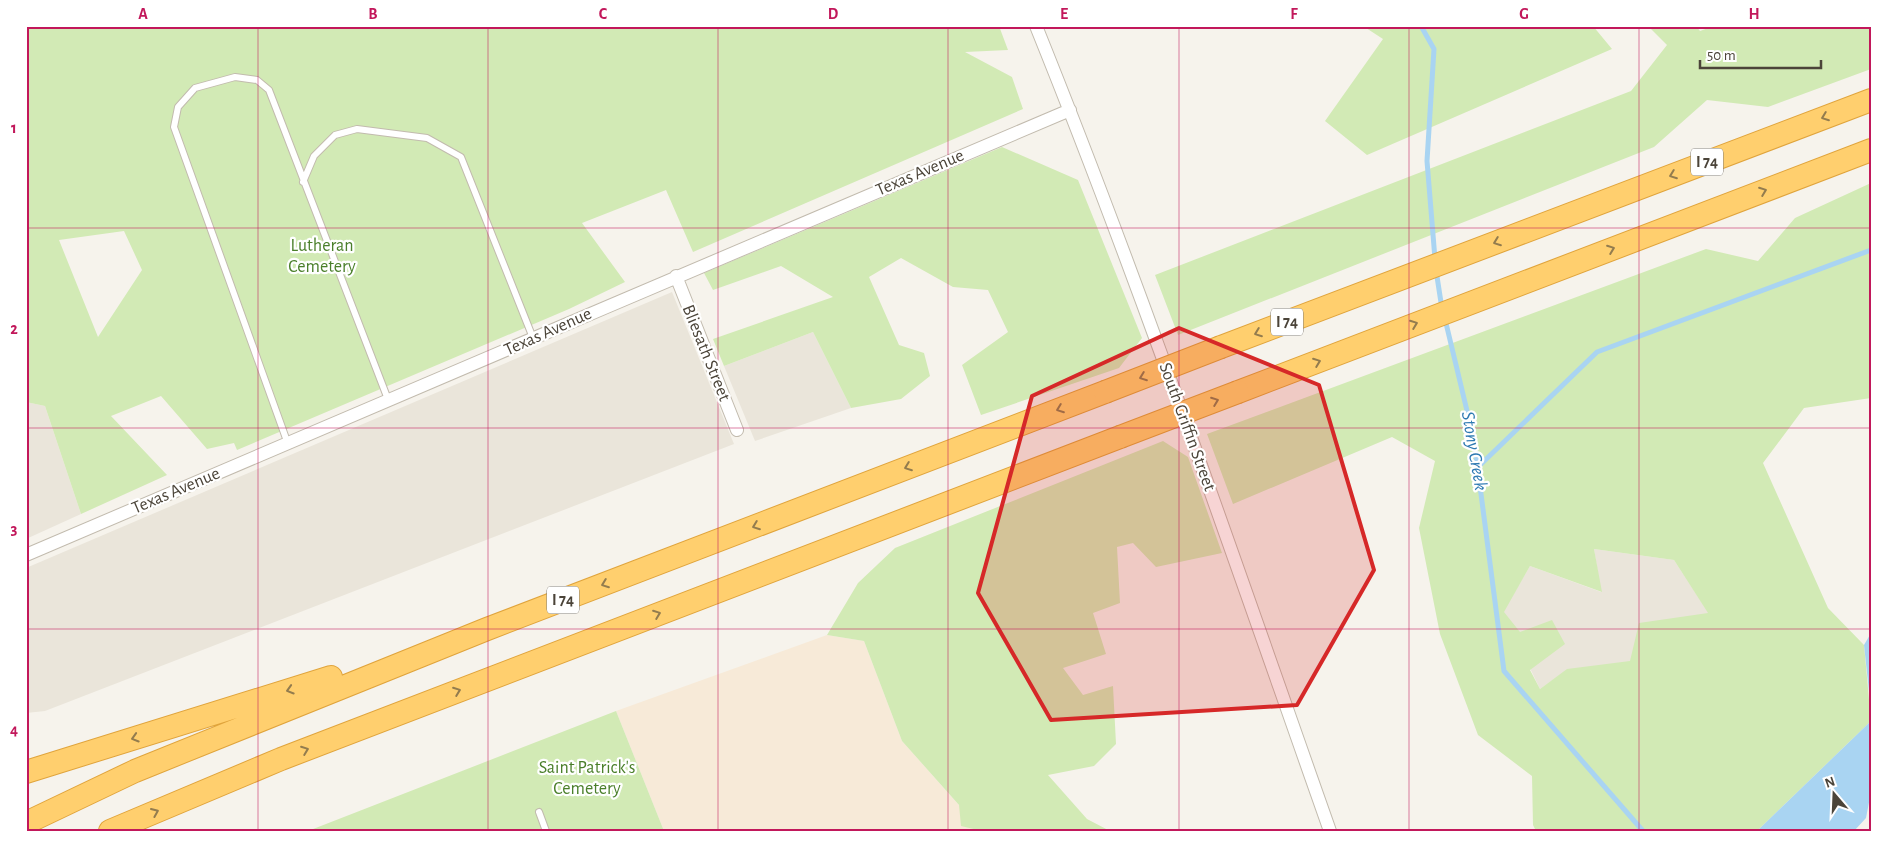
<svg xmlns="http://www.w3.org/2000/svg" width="1897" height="857" viewBox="0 0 1897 857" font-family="'Alegreya Sans',sans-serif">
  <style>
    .residential { fill: #eae5da }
    .commercial { fill: #f7ead8 }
    .green { fill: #d2eab5; fill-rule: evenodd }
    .water { fill: #a9d4f2 }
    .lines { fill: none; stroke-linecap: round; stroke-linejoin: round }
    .stream { stroke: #a9d4f2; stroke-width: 5 }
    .service-casing { stroke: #c2bbae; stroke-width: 8 }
    .minor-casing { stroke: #c2bbae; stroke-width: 14 }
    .motorway-casing { stroke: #e0a43c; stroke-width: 24 }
    .service { stroke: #fff; stroke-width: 6 }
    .minor { stroke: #fff; stroke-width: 12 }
    .motorway { stroke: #ffcf6e; stroke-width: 22 }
    .motorway-bridge-casing { stroke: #e0a43c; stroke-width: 24; stroke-linecap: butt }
    .motorway-bridge { stroke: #ffcf6e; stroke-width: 22 }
    .oneway { stroke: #937c4e }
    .marked { fill: #d62828; fill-opacity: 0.2; stroke: #d62828; stroke-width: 4; stroke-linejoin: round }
    .grid { fill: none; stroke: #c2185b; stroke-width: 1; stroke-opacity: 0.55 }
    .labels { text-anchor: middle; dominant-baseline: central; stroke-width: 4.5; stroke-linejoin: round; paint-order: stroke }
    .shield { fill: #fff; stroke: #817c74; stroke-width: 1 }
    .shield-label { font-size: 16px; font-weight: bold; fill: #4b4439 }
    .street-label { font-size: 18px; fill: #4b4439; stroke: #fff }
    .park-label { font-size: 18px; fill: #4a7f2a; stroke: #fff }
    .water-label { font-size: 19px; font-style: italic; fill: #2e7ab2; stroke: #fff }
    .neatline { fill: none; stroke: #c2185b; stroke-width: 2 }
    .grid-label { font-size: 16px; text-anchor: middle; font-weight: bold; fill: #c2185b }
  </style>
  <rect width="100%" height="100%" fill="#f6f3ec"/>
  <path class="residential" d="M672 292 734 444 45 711 26 713V568Z
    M813 332 851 408 755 441 724 366Z
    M26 402 45 406 81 514 26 539Z
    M1594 549 1674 560 1723 635 1710 736 1567 670 1540 689 1503 612 1530 566 1601 592Z"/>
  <path class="commercial" d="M827 635 864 641 902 741 982 831H664L616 711Z"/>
  <path class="green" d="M26 26H999L1008 50 965 52 1012 77 1023 109 693 252 666 190 582 223 625 282 569 309 237 450 234 443 207 449 161 396 111 416 167 475 81 514 45 406 26 402ZM124 231 142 270 98 337 59 240Z
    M1363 26H1593L1612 49 1367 155 1325 121 1383 39Z
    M1648 26H1696L1700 31 1714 26H1871V69L1768 107 1707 100 1654 147 1178 335 1155 275 1631 91 1667 45Z
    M1002 147 1078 180 1142 338 1119 368 981 415 962 365 1008 332 988 290 953 287 901 258 869 277 899 345 924 353 930 376 901 399 851 408 813 332 724 366 713 339 833 297 781 266 713 290 704 273Z
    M1871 183V398L1804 408 1763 463 1828 608 1864 645 1871 721 1757 831H1536L1533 825 1532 776 1478 735 1440 634 1419 528 1435 461 1392 437 1233 504 1207 434 1706 249 1758 261 1795 218ZM1594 549 1674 560 1708 613 1639 623 1630 661 1567 669 1540 689 1530 670 1565 644 1552 620 1520 632 1504 612 1530 566 1602 592Z
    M1163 441 1188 457 1222 553 1156 567 1133 543 1117 547 1120 603 1093 613 1106 654 1063 668 1083 695 1113 686 1116 744 1094 766 1048 775 1087 819 1110 831H982L961 826 959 805 902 741 864 641 827 635 858 583 895 548Z
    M616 711 664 831H308Z"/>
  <path class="water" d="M1871 633V710L1864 645Z
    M1871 721V792L1866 818 1854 831H1757Z"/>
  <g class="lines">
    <path class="stream" d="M1421 26 1434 49 1427 161 1435 259
      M1436 270 1442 309
      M1445 319 1474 440 1504 671 1643 831
      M1478 467 1597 352 1871 250"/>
    <defs>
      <path id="service" d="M303 182 314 156 335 135 357 129 427 138 461 157 533 338
        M288 444 174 127 178 107 195 88 235 77 257 80 269 90 389 402
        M539 812 546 831"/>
      <path id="minor" d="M1036 26C1143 291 1235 562 1330 831
        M676 276 737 430
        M26 555C375 407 721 257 1070 110"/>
      <path id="motorway" d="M1221 347 1871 100
        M1238 392 1871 150
        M26 772 331 677
        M26 823 135 771 487 629 1105 392
        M110 831 281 759 1120 437"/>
    </defs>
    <use href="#service" class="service-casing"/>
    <use href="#minor" class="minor-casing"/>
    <use href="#motorway" class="motorway-casing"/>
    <use href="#service" class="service"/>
    <use href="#minor" class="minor"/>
    <use href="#motorway" class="motorway"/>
    <defs>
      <path id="motorway-bridge" d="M1105 392 1221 347
        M1120 437 1238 392"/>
    </defs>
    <use href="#motorway-bridge" class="motorway-bridge-casing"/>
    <use href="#motorway-bridge" class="motorway-bridge"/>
  </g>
  <defs><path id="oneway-chevron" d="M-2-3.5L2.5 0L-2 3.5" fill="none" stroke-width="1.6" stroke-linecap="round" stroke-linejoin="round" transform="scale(1.25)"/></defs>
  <g class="oneway">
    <use href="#oneway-chevron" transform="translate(1825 117) rotate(159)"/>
    <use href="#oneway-chevron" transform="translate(1673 175) rotate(159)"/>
    <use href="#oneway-chevron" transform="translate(1763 191) rotate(-21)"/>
    <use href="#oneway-chevron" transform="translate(1497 242) rotate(159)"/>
    <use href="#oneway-chevron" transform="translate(1611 249) rotate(-21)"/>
    <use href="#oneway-chevron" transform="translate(1414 324) rotate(-21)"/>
    <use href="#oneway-chevron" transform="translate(1258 333) rotate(159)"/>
    <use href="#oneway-chevron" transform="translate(1317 362) rotate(-21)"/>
    <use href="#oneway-chevron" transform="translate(1143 377) rotate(159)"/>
    <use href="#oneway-chevron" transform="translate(1215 401) rotate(-21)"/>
    <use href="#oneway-chevron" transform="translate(1060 409) rotate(159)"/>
    <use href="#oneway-chevron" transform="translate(908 467) rotate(159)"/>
    <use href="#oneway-chevron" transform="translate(756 526) rotate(159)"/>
    <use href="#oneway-chevron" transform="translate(605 584) rotate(159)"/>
    <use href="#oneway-chevron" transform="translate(657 614) rotate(-21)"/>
    <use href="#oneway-chevron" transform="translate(290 690) rotate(163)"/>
    <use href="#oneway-chevron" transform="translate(457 691) rotate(-21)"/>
    <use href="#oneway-chevron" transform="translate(135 738) rotate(163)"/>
    <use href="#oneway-chevron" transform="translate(305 750) rotate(-21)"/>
    <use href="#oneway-chevron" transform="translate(155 812) rotate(-23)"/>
  </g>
  <path class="marked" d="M1179 328 1319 385 1374 570 1297 705 1051 720 978 593 1032 396Z"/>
  <path class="grid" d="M258 26V831M488 26V831M718 26V831M948 26V831M1179 26V831M1409 26V831M1639 26V831M26 228H1871M26 428H1871M26 629H1871"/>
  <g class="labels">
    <g class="shield">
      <rect x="1691" y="148.5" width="32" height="27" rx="4"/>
      <rect x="1271" y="308.5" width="32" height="27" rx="4"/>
      <rect x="547" y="586.5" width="32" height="27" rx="4"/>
    </g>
    <g class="shield-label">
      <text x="1707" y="162">I 74</text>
      <text x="1287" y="322">I 74</text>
      <text x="563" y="600">I 74</text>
    </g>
    <g class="street-label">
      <text transform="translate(920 173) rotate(-23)">Texas Avenue</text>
      <text transform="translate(548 332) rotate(-24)">Texas Avenue</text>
      <text transform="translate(706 353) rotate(68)">Bliesath Street</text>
      <text transform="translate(1187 427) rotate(70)">South Griffin Street</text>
      <text transform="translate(176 491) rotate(-23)">Texas Avenue</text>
    </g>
    <g class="park-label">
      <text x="322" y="246">Lutheran<tspan x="322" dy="21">Cemetery</tspan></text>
      <text x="587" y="768">Saint Patrick's<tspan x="587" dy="21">Cemetery</tspan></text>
    </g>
    <g class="water-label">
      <text transform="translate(1474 451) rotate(80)">Stony Creek</text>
    </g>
  </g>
  <rect width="1897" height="857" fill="none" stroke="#ffffff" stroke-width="55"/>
  <g transform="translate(1834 794) rotate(341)" stroke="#ffffff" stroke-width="4" paint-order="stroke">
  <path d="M0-4L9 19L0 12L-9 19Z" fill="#4b4439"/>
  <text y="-8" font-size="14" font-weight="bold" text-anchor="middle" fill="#4b4439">N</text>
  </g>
  <path d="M1700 60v8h121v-8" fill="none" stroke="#4b4439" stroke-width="2.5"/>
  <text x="1707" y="60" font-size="15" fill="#4b4439" stroke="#ffffff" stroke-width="4" paint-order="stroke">50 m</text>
  <rect x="28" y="28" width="1842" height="802" class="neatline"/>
  <g class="grid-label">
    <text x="143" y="19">A</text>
    <text x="373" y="19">B</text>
    <text x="603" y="19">C</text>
    <text x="833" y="19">D</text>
    <text x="1064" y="19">E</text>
    <text x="1294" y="19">F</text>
    <text x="1524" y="19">G</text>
    <text x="1754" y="19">H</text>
    <text x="14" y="133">1</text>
    <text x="14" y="334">2</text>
    <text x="14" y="534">3</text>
    <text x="14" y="735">4</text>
  </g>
</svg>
